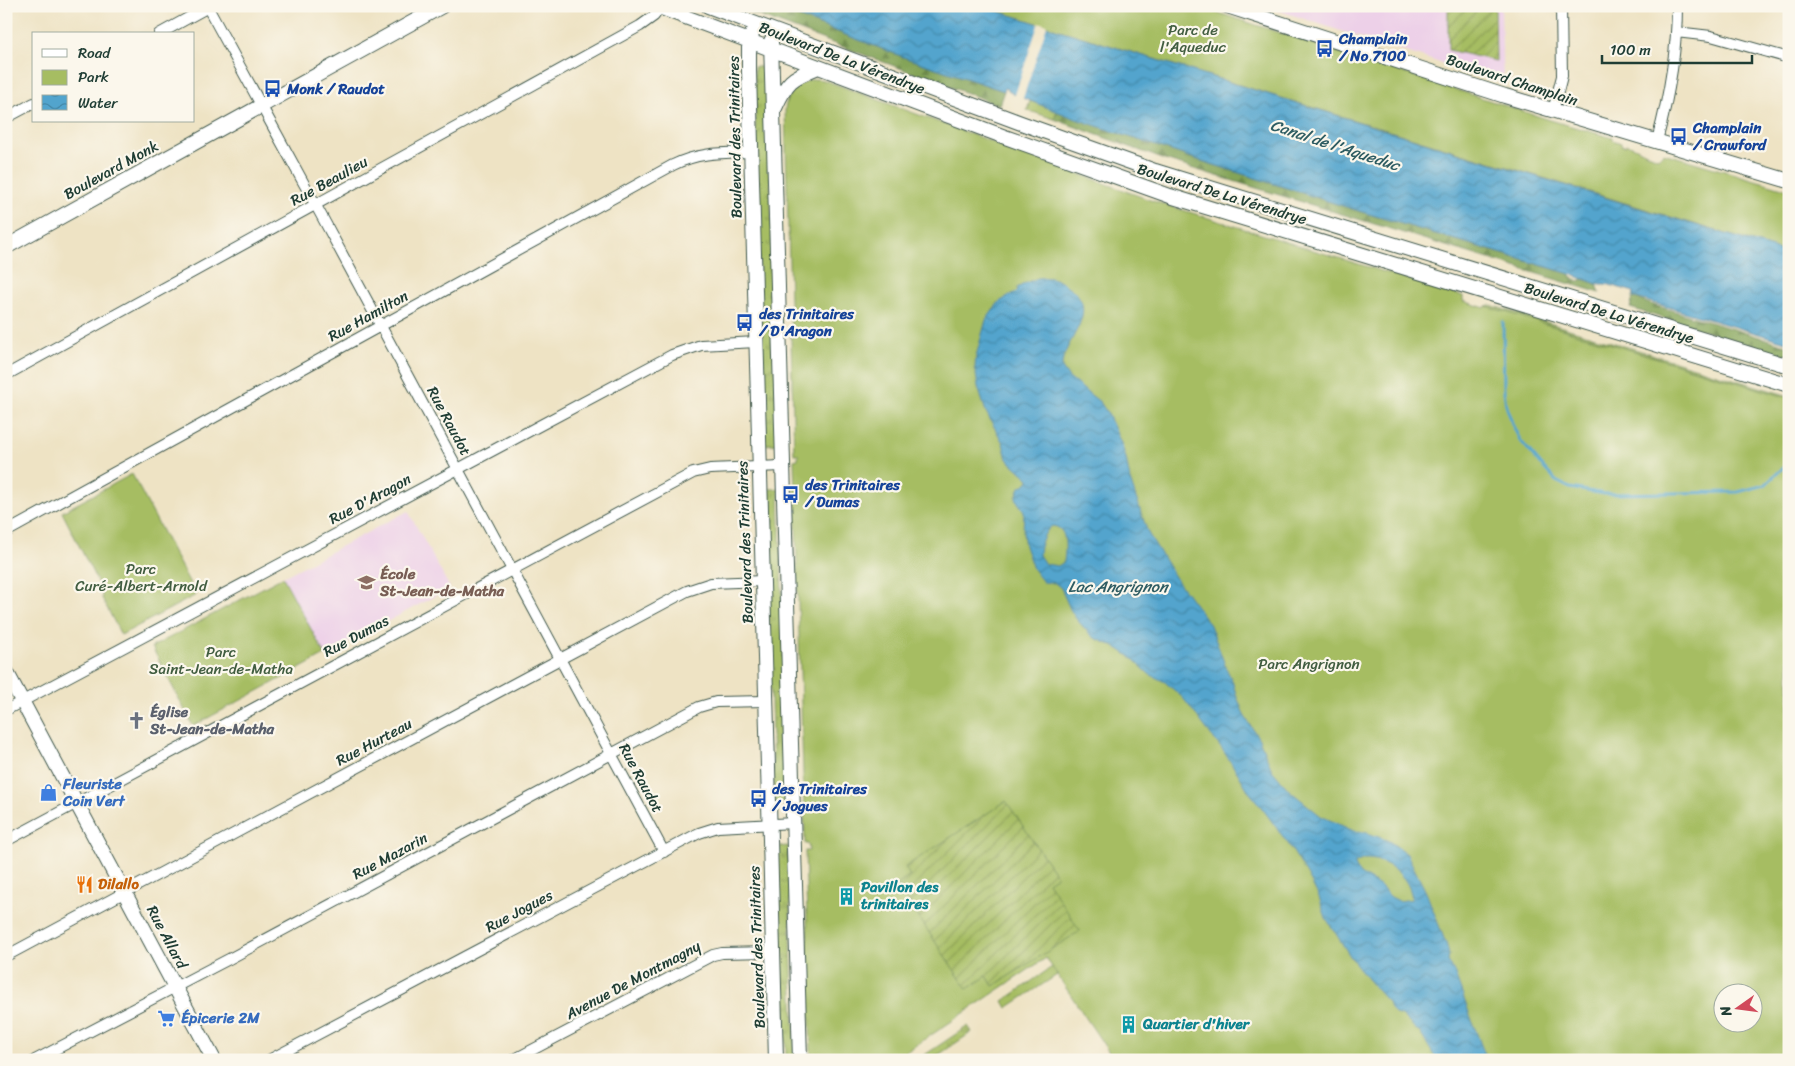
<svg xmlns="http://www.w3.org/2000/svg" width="1795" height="1066" viewBox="0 0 1795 1066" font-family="Sriracha,sans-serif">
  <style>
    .built { fill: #edd0e8 }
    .grass { fill: url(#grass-tufts); stroke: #627d4b }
    .forest { fill: url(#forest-firs); stroke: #527046 }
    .park { fill: #a6bd62; stroke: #627d4b; fill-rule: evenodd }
    .garden { fill: url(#garden-furrows); stroke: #627d4b }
    .water { fill: url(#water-waves); stroke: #387080; fill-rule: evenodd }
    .pier { fill: #eee3c4 }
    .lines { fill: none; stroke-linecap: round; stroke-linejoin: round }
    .stream { stroke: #52a4cd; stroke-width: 3 }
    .street-casing { stroke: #3e564a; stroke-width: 12 }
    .secondary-casing { stroke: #3e564a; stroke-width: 16 }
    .street { stroke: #fff; stroke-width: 10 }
    .secondary { stroke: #fff; stroke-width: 14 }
    .labels { text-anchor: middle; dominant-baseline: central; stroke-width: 4.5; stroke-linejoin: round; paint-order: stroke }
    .park-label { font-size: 15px; fill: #415d40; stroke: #fbf7ec }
    .transit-label { font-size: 15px; font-weight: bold; fill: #164399; stroke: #fbf7ec; text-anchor: start }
    .street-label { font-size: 15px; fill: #1f3d34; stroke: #fbf7ec }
    .education-label { font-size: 15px; font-weight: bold; fill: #785e54; stroke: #fbf7ec; text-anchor: start }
    .worship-label { font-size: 15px; font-weight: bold; fill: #5b616d; stroke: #fbf7ec; text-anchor: start }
    .shop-label { font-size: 15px; font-weight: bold; fill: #366cbe; stroke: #fbf7ec; text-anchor: start }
    .food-label { font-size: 15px; font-weight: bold; fill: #c56008; stroke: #fbf7ec; text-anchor: start }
    .culture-label { font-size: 15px; font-weight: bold; fill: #0d838f; stroke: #fbf7ec; text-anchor: start }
    .water-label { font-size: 16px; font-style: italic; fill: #2e5c62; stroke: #fbf7ec }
  </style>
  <defs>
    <pattern id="grass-tufts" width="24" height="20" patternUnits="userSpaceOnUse" patternTransform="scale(1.25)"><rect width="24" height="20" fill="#a6bd62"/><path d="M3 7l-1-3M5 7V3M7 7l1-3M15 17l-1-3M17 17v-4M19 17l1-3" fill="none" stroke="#879b52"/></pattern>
    <pattern id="forest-firs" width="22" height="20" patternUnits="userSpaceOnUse" patternTransform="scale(1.25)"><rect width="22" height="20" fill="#84a458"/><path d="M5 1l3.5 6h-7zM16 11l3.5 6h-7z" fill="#6b874a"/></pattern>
    <pattern id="garden-furrows" width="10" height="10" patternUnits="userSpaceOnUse" patternTransform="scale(1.25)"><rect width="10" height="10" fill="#a6bd62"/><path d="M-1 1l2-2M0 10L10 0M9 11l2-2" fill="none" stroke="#879b52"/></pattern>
    <pattern id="water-waves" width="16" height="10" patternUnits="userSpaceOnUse" patternTransform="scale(1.25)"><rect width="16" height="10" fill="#52a4cd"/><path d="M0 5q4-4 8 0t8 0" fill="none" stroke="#4387a7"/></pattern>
  </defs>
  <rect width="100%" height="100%" fill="#fbf7ec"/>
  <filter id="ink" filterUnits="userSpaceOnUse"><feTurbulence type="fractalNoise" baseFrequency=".02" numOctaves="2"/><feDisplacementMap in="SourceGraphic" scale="10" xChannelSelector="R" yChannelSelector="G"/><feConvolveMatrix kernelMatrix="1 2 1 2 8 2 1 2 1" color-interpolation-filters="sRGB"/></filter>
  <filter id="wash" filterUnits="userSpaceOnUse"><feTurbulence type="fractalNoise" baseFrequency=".0096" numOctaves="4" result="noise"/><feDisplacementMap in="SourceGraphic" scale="20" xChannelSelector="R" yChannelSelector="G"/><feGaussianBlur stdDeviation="1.12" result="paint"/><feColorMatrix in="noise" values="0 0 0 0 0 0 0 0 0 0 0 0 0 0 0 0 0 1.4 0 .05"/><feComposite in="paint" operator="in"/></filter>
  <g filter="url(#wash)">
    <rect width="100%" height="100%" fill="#eee3c4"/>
    <path class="built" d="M1265 6H1501L1503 83 1347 33Z
      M408 511 450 588 325 655 283 577Z"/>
    <path class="grass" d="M754 67H767L778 444 764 445Z
      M1030 101 1057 111 1054 119 1027 110Z
      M1490 305 1789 396V398L1486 306Z
      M765 489H779L788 802 774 803Z
      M788 846 795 1060H786L785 1011 780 988 776 847Z
      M1052 967 1057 975 1007 1008 1003 1001Z
      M968 1026 972 1032 931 1060H917Z"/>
    <path class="forest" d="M733 6H770L906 58 1004 91 999 105Z
      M1057 111 1189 157 1362 212 1570 274V277L1579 281 1584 279 1597 284 1600 293 1168 161 1054 119Z
      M1633 297 1647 303 1789 346V357L1630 308Z"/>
    <path class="park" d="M981 6H1197L1550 120 1613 138V140L1621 143V145L1626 146 1627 144C1639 148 1646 154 1658 158L1663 153 1677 157 1789 190V253Z
      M815 79 824 80 1150 200 1463 296V301L1485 308 1486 306 1789 398V1060H1114L1046 958 894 1060H811L805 851H809L808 844H805L794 460 798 459V454H794L785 109C787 93 798 82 815 79ZM1722 994H1752V1024H1722Z
      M132 474 196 595 121 635 102 598V591L62 512Z
      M283 577 325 655 193 726 152 647Z"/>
    <path class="garden" d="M1448 6H1495L1496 61 1448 50Z
      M1006 801 1057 876 1048 882 1080 931 993 986 987 976 967 989 897 885 910 876 905 867Z"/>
    <path class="water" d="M770 6H981L1626 204 1789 253V343L1633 297 1634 292 1606 284H1597L1570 274 1362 212 1189 157 1079 120 1015 95 1008 91V89L1005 88 1004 91 906 58Z
      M1038 278C1052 277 1056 278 1067 286 1106 310 1060 343 1062 368L1069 378 1100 402 1108 414 1121 443 1126 458 1130 480 1148 533 1177 580 1210 625 1227 670 1232 680 1236 694 1244 715 1259 739 1272 770 1289 790 1321 816 1354 831 1368 833 1389 841 1407 854 1426 892 1447 946 1449 955 1448 961 1454 972 1483 1050 1489 1060H1437L1420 1033 1402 1016 1395 1014 1390 1009 1388 1002 1368 980 1350 956 1326 918 1319 897 1308 876 1289 845 1262 808 1249 792 1239 775 1224 752 1183 698 1165 682 1149 674 1133 659 1119 649 1093 637 1077 620 1070 609 1061 588 1055 583 1043 582 1033 569 1025 546 1023 533 1024 511 1017 501 1016 497 1020 487 1028 482 1029 479 1007 459 1003 443 986 412 978 387 975 367 976 356 986 320 999 302 1018 291 1017 288 1028 282ZM1052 526C1069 527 1065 550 1064 562L1058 566 1045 564 1039 555C1039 546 1044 531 1052 526ZM1364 859C1387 858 1410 877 1412 899L1399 901 1391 897 1380 886 1360 874 1356 868 1355 863Z"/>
    <path class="pier" d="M1039 22 1047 25 1022 101 1014 98Z"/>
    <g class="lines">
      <path class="stream" d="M1503 322 1504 391 1506 405 1513 426 1520 440 1543 467 1556 481 1570 488 1605 494 1738 492 1765 485 1789 462"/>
    </g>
  </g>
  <g filter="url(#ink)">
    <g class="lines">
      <defs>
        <path id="street" d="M207 6 320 213 664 852
          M1676 32 1711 36 1789 58
          M159 34 210 6
          M1553 111 1562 76 1561 6
          M6 118 34 103
          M1657 141C1669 96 1677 53 1677 6
          M6 375 640 26 654 16 661 6
          M6 532 673 165C699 152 723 153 751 152
          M6 710 672 355 701 345 756 342
          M6 841 693 473 710 469 783 466
          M6 956 687 591 711 583 763 581
          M35 1060 229 959 699 707 716 702 766 701
          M269 1060 699 833 718 827 793 823
          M513 1060 713 955 722 953 773 952"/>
        <path id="secondary" d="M656 6 1005 137 1170 196 1789 385
          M708 6 1021 123 1155 171 1789 366
          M1227 6 1505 96 1789 181
          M752 34 749 48V71L776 1060
          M771 41 800 1060
          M775 108C787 81 791 78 818 67
          M6 247 442 6
          M6 671 214 1060"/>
      </defs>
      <use href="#street" class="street-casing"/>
      <use href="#secondary" class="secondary-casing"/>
      <use href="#street" class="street"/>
      <use href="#secondary" class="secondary"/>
    </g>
  </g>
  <defs>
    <symbol id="bus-bare" viewBox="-9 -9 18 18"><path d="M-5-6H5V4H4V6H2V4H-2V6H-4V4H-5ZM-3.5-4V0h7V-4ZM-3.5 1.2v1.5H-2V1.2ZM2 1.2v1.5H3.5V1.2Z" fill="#1a4fb4" stroke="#fbf7ec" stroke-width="2.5" paint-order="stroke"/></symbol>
    <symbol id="school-bare" viewBox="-9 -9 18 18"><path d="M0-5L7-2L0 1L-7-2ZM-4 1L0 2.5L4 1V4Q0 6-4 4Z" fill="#8d6e63" stroke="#fbf7ec" stroke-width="2.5" paint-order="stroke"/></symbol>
    <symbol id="church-bare" viewBox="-9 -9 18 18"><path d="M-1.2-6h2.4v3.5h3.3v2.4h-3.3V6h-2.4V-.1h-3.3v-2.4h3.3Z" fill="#6b7280" stroke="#fbf7ec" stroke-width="2.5" paint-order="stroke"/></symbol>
    <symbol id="shop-bare" viewBox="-9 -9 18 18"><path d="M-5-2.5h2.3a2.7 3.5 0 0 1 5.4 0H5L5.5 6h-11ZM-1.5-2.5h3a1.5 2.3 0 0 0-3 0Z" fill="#3f7fe0" stroke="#fbf7ec" stroke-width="2.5" paint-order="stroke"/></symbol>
    <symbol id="restaurant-bare" viewBox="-9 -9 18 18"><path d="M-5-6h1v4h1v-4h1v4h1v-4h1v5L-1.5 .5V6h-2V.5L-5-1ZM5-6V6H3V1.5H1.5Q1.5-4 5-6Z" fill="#e8710a" stroke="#fbf7ec" stroke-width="2.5" paint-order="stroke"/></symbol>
    <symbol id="building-bare" viewBox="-9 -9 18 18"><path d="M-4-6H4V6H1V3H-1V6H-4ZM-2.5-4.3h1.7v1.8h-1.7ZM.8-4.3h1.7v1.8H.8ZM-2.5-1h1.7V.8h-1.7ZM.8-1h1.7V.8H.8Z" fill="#0f9aa8" stroke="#fbf7ec" stroke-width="2.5" paint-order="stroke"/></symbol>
    <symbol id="supermarket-bare" viewBox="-9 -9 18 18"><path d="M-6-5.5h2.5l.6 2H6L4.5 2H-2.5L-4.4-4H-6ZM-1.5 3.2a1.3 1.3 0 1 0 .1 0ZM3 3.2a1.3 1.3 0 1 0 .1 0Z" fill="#3f7fe0" stroke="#fbf7ec" stroke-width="2.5" paint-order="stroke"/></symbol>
  </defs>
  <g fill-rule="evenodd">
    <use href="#bus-bare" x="1312" y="36" width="25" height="25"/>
    <use href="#bus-bare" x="260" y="76" width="25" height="25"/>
    <use href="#bus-bare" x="1666" y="124" width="25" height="25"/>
    <use href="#bus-bare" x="732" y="310" width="25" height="25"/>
    <use href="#bus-bare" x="778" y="482" width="25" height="25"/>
    <use href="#school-bare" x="354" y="570" width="25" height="25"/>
    <use href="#church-bare" x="124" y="708" width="25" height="25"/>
    <use href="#shop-bare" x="36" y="780" width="25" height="25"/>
    <use href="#bus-bare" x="746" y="786" width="25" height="25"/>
    <use href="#restaurant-bare" x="72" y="872" width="25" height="25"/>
    <use href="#building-bare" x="834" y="884" width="25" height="25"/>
    <use href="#supermarket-bare" x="154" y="1006" width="25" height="25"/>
    <use href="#building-bare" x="1116" y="1012" width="25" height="25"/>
  </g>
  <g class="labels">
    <g class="park-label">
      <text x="1193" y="30">Parc de<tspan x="1193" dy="17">l'Aqueduc</tspan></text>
      <text x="141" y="569">Parc<tspan x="141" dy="17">Curé-Albert-Arnold</tspan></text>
      <text x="221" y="652">Parc<tspan x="221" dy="17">Saint-Jean-de-Matha</tspan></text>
      <text x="1309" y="664">Parc Angrignon</text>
    </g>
    <g class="transit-label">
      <text x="1339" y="39">Champlain<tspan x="1339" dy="17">/ No 7100</tspan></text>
      <text x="287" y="89">Monk / Raudot</text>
      <text x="1693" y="128">Champlain<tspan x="1693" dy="17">/ Crawford</tspan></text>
      <text x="759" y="314">des Trinitaires<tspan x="759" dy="17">/ D'Aragon</tspan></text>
      <text x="805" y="485">des Trinitaires<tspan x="805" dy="17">/ Dumas</tspan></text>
      <text x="772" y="789">des Trinitaires<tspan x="772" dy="17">/ Jogues</tspan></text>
    </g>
    <g class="street-label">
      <text transform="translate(842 58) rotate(21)">Boulevard De La Vérendrye</text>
      <text transform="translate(1512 80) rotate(18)">Boulevard Champlain</text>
      <text transform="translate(735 137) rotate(-91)">Boulevard des Trinitaires</text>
      <text transform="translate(111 170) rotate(-29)">Boulevard Monk</text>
      <text transform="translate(329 181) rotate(-29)">Rue Beaulieu</text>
      <text transform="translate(1222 194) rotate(17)">Boulevard De La Vérendrye</text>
      <text transform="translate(1609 313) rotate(17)">Boulevard De La Vérendrye</text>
      <text transform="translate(368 316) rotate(-29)">Rue Hamilton</text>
      <text transform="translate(449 421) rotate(62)">Rue Raudot</text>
      <text transform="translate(370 499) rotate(-28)">Rue D'Aragon</text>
      <text transform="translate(745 542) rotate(-92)">Boulevard des Trinitaires</text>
      <text transform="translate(356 636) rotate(-28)">Rue Dumas</text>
      <text transform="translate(374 742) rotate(-28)">Rue Hurteau</text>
      <text transform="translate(641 778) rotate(62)">Rue Raudot</text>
      <text transform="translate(390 856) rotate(-28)">Rue Mazarin</text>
      <text transform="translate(519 911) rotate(-28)">Rue Jogues</text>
      <text transform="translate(167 937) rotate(62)">Rue Allard</text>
      <text transform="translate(757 947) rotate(-92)">Boulevard des Trinitaires</text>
      <text transform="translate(633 980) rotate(-28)">Avenue De Montmagny</text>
    </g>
    <g class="education-label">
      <text x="380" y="574">École<tspan x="380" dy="17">St-Jean-de-Matha</tspan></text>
    </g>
    <g class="worship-label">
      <text x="150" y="712">Église<tspan x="150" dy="17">St-Jean-de-Matha</tspan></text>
    </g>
    <g class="shop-label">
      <text x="63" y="784">Fleuriste<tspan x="63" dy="17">Coin Vert</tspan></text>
      <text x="181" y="1018">Épicerie 2M</text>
    </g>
    <g class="food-label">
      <text x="98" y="884">Dilallo</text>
    </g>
    <g class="culture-label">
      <text x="861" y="887">Pavillon des<tspan x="861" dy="17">trinitaires</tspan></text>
      <text x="1143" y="1024">Quartier d'hiver</text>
    </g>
    <g class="water-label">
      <text transform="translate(1335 145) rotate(18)">Canal de l'Aqueduc</text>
      <text x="1118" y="586">Lac Angrignon</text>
    </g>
  </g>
  <rect width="1795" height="1066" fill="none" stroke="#fbf7ec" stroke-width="25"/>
  <rect x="32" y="32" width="162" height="90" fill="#fbf7ec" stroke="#a3ada2"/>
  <rect x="42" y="49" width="25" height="8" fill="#ffffff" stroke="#a3ada2"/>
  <text x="78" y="58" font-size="15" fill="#1f3d34">Road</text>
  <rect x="42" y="70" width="25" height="15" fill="#a6bd62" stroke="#a3ada2"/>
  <text x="78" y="82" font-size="15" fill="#1f3d34">Park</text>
  <rect x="42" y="95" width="25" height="15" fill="url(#water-waves)" stroke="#a3ada2"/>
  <text x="78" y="108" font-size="15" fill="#1f3d34">Water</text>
  <g transform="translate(1738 1008) rotate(256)"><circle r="24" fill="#fbf7ec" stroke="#a3ada2"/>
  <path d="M0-4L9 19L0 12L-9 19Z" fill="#d1495b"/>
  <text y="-8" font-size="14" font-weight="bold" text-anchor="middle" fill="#1f3d34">N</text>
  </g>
  <path d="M1602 55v8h150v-8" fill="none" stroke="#1f3d34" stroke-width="2.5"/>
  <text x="1610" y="55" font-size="15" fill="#1f3d34" stroke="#fbf7ec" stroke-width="4" paint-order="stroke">100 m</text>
</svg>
